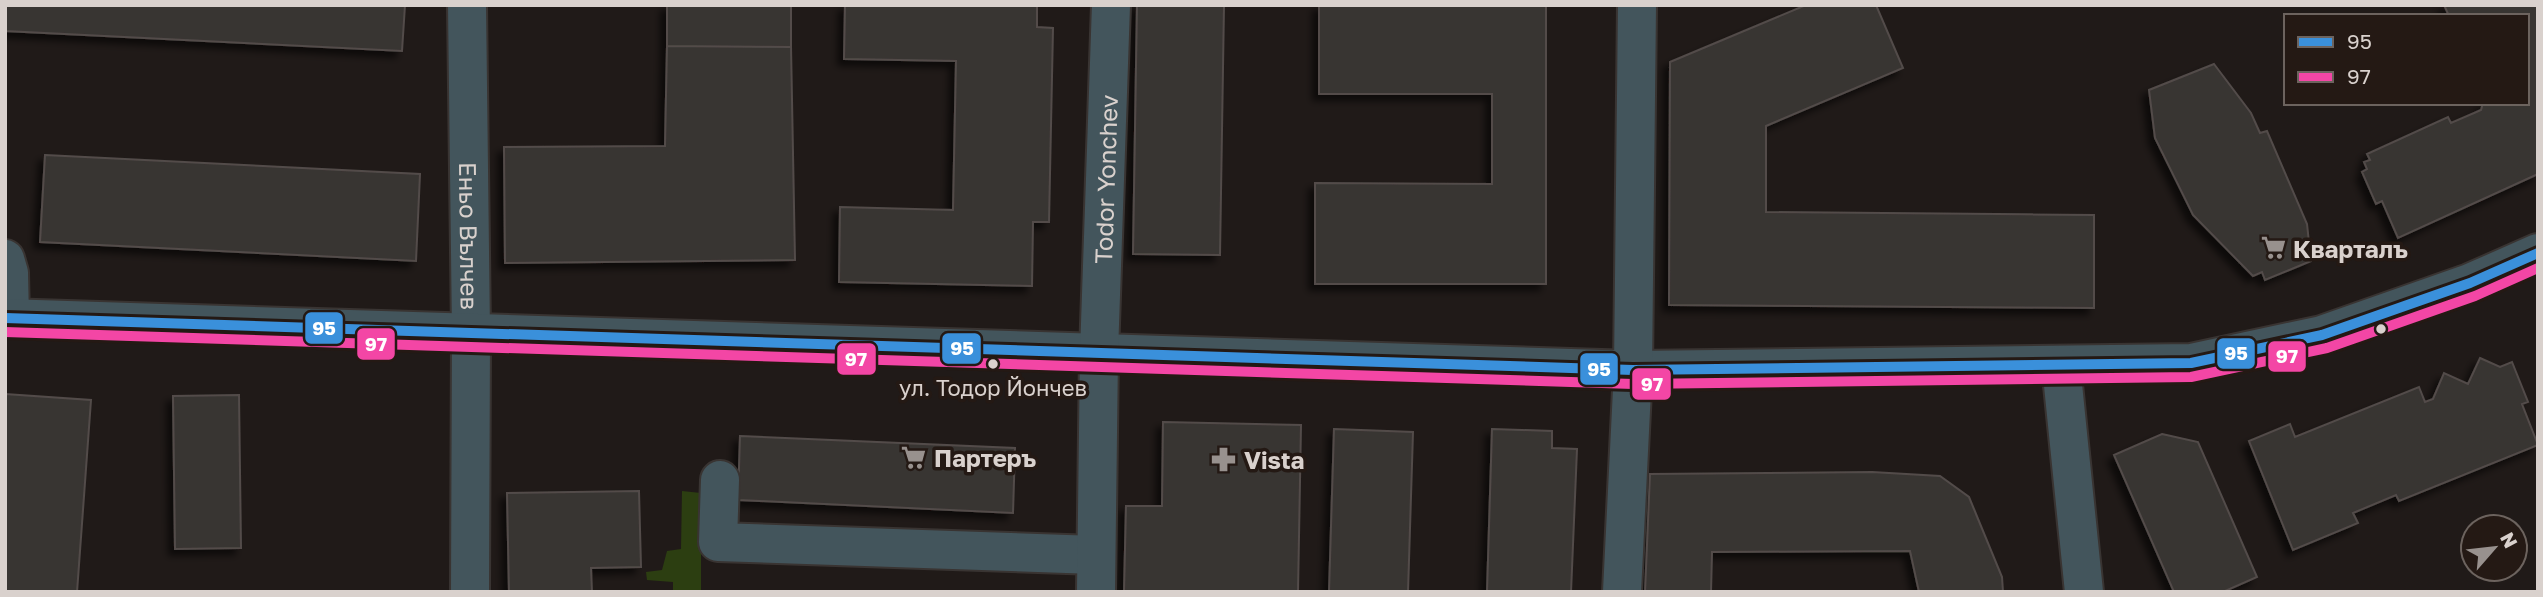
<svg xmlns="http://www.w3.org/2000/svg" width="2543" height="597" viewBox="0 0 2543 597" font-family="'Golos Text',sans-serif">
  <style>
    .green { fill: #2c3e11 }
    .building { fill: #393432; stroke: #524c4a; stroke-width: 2; filter: url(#shadow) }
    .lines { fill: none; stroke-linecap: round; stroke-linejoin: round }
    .minor-casing { stroke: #393432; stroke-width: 42 }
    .minor { stroke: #43555c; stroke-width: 38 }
    .bus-1-casing { stroke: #241914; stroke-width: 16 }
    .bus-2-casing { stroke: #241914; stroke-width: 16 }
    .bus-1 { stroke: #3a90db; stroke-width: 10 }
    .bus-2 { stroke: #f346a5; stroke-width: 10 }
    .bus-dot { fill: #d9d1cd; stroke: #241914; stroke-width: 2.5 }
    .labels { text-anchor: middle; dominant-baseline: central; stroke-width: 7; stroke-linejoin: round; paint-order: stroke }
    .bus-label { font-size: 22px; fill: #d9d1cd; stroke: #241914 }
    .street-label { font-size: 24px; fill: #d9d1cd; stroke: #241914 }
    .poi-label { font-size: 24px; font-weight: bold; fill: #d9d1cd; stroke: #241914; text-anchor: start }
    .line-badge { stroke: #241914; stroke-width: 2.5 }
    .badge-label { font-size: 19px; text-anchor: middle; font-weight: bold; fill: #fff }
  </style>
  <defs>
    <filter id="shadow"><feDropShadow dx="-6" dy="6" stdDeviation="3.5" flood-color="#0009"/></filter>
  </defs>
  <rect width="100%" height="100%" fill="#201a18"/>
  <path class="green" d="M682 491 701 493V592H673V582L647 580 646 572 662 570 667 551 681 549Z"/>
  <path class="building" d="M5 5H405L402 51 5 31Z
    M667 5H791V47L667 46Z
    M845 5H1037V27L1053 28 1049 222H1033L1032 286 839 282 840 207 953 210 956 61 844 59Z
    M1137 5H1224L1220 255 1133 254Z
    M1319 5H1546V284H1315V183L1492 184V94H1319Z
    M1806 5H1876L1903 68 1766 126V212L2094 215V308L1669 305 1670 62Z
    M2444 5H2538V174L2398 238 2382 201 2376 204 2362 172 2367 169 2364 162 2370 160 2367 154 2448 117 2451 123 2481 110 2483 103H2527V16H2449Z
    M667 46 791 47 795 260 505 263 504 147 665 146Z
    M2214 64 2251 113 2260 133 2267 131 2307 224 2311 261 2265 280 2262 272 2253 276 2193 215 2155 138 2149 90Z
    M45 155 420 174 416 261 40 242Z
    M2480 358 2500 367 2512 362 2528 402 2522 404 2538 445 2399 501 2396 495 2353 513 2358 523 2293 550 2249 441 2290 424 2295 437 2419 387 2425 402 2433 399 2444 373 2468 384Z
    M5 394 91 400 77 592H5Z
    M239 395 241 548 175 549 173 396Z
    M1163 422 1301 425 1298 592H1124L1126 506H1162Z
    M1334 429 1413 432 1408 592H1329Z
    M1492 429 1552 431V448L1577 449 1571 592H1487Z
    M2162 434 2198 442 2257 577 2223 592H2174L2114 455Z
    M740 436 1015 448 1013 513 738 500Z
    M1872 472 1940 476 1969 497 2002 577 2003 592H1919L1910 551 1712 552 1711 592H1645L1650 474Z
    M639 491 641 567 591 568 592 592H509L507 493Z"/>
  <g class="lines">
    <defs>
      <g id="minor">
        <path id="s1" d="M467 5 471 333 470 592"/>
        <path d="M5 259 9 273 10 318"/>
        <path d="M5 318 1633 370 2191 363 2322 335 2470 283 2538 253"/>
        <path d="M2061 365 2084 592"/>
        <path d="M720 480 718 542 1096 555"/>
        <path id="s2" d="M1096 592 1099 353 1111 5"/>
        <path d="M1622 592 1633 370 1637 5"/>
      </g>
    </defs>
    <use href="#minor" class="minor-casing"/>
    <use href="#minor" class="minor"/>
    <defs>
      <path id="bus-1" d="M5 318 1633 370 2191 363 2322 335 2470 283 2538 253"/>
      <path id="bus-2" d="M5 332 1633 384 2191 377 2327 348 2475 296 2538 268"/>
    </defs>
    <use href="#bus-1" class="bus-1-casing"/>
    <use href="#bus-2" class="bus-2-casing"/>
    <use href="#bus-1" class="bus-1"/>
    <use href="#bus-2" class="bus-2"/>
  </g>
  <defs>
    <symbol id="supermarket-bare" viewBox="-9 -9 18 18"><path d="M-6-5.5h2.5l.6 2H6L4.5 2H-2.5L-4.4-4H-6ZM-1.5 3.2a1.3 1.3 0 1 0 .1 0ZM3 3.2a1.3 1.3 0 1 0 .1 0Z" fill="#98918e" stroke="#241914" stroke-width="2.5" paint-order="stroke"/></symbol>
    <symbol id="pharmacy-bare" viewBox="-9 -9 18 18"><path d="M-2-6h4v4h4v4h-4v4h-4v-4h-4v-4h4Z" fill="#98918e" stroke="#241914" stroke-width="2.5" paint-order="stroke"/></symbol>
  </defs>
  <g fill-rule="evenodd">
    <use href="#supermarket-bare" x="2256" y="230" width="35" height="35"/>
    <use href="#supermarket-bare" x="896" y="440" width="35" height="35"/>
    <use href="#pharmacy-bare" x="1206" y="442" width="35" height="35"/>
  </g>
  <g class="bus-dot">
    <circle cx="2381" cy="329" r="6"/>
    <circle cx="993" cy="364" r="6"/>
  </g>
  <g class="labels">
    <g class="bus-label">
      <text x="993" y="387">ул. Тодор Йончев</text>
    </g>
    <g class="street-label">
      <text stroke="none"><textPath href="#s2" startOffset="413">Todor Yonchev</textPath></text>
      <text stroke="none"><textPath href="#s1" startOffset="231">Еньо Вълчев</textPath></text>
    </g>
    <g class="poi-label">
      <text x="2293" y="248">Кварталъ</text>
      <text x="934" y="457">Партеръ</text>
      <text x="1244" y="459">Vista</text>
    </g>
  </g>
  <g class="line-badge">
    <rect x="304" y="311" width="40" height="34" rx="7" fill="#3a90db"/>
    <rect x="356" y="327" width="40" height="34" rx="7" fill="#f346a5"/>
    <rect x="941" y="332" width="41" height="33" rx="7" fill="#3a90db"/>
    <rect x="2216" y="337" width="40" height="33" rx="7" fill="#3a90db"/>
    <rect x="2267" y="340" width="40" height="33" rx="7" fill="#f346a5"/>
    <rect x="836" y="342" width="41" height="34" rx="7" fill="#f346a5"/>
    <rect x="1579" y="352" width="40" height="34" rx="7" fill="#3a90db"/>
    <rect x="1631" y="367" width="41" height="34" rx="7" fill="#f346a5"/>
  </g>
  <g class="badge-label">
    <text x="324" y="335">95</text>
    <text x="376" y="351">97</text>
    <text x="962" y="355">95</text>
    <text x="2236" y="360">95</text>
    <text x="2287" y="363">97</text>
    <text x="856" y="366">97</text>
    <text x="1599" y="376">95</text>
    <text x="1652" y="391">97</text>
  </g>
  <rect width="2543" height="597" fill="none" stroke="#d9d1cd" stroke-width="14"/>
  <rect x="2284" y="14" width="245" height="91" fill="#241914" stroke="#6c635e" stroke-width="2"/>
  <rect x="2298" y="37" width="35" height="10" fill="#3a90db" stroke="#6c635e" stroke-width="2"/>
  <text x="2347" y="49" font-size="21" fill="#d9d1cd">95</text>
  <rect x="2298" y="72" width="35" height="10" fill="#f346a5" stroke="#6c635e" stroke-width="2"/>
  <text x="2347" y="84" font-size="21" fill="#d9d1cd">97</text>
  <g transform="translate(2494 548) rotate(62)"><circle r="33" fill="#241914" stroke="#6c635e" stroke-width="2"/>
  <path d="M0-5L12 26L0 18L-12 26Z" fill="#98918e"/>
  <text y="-10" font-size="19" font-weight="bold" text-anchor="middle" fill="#d9d1cd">N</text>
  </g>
</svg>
